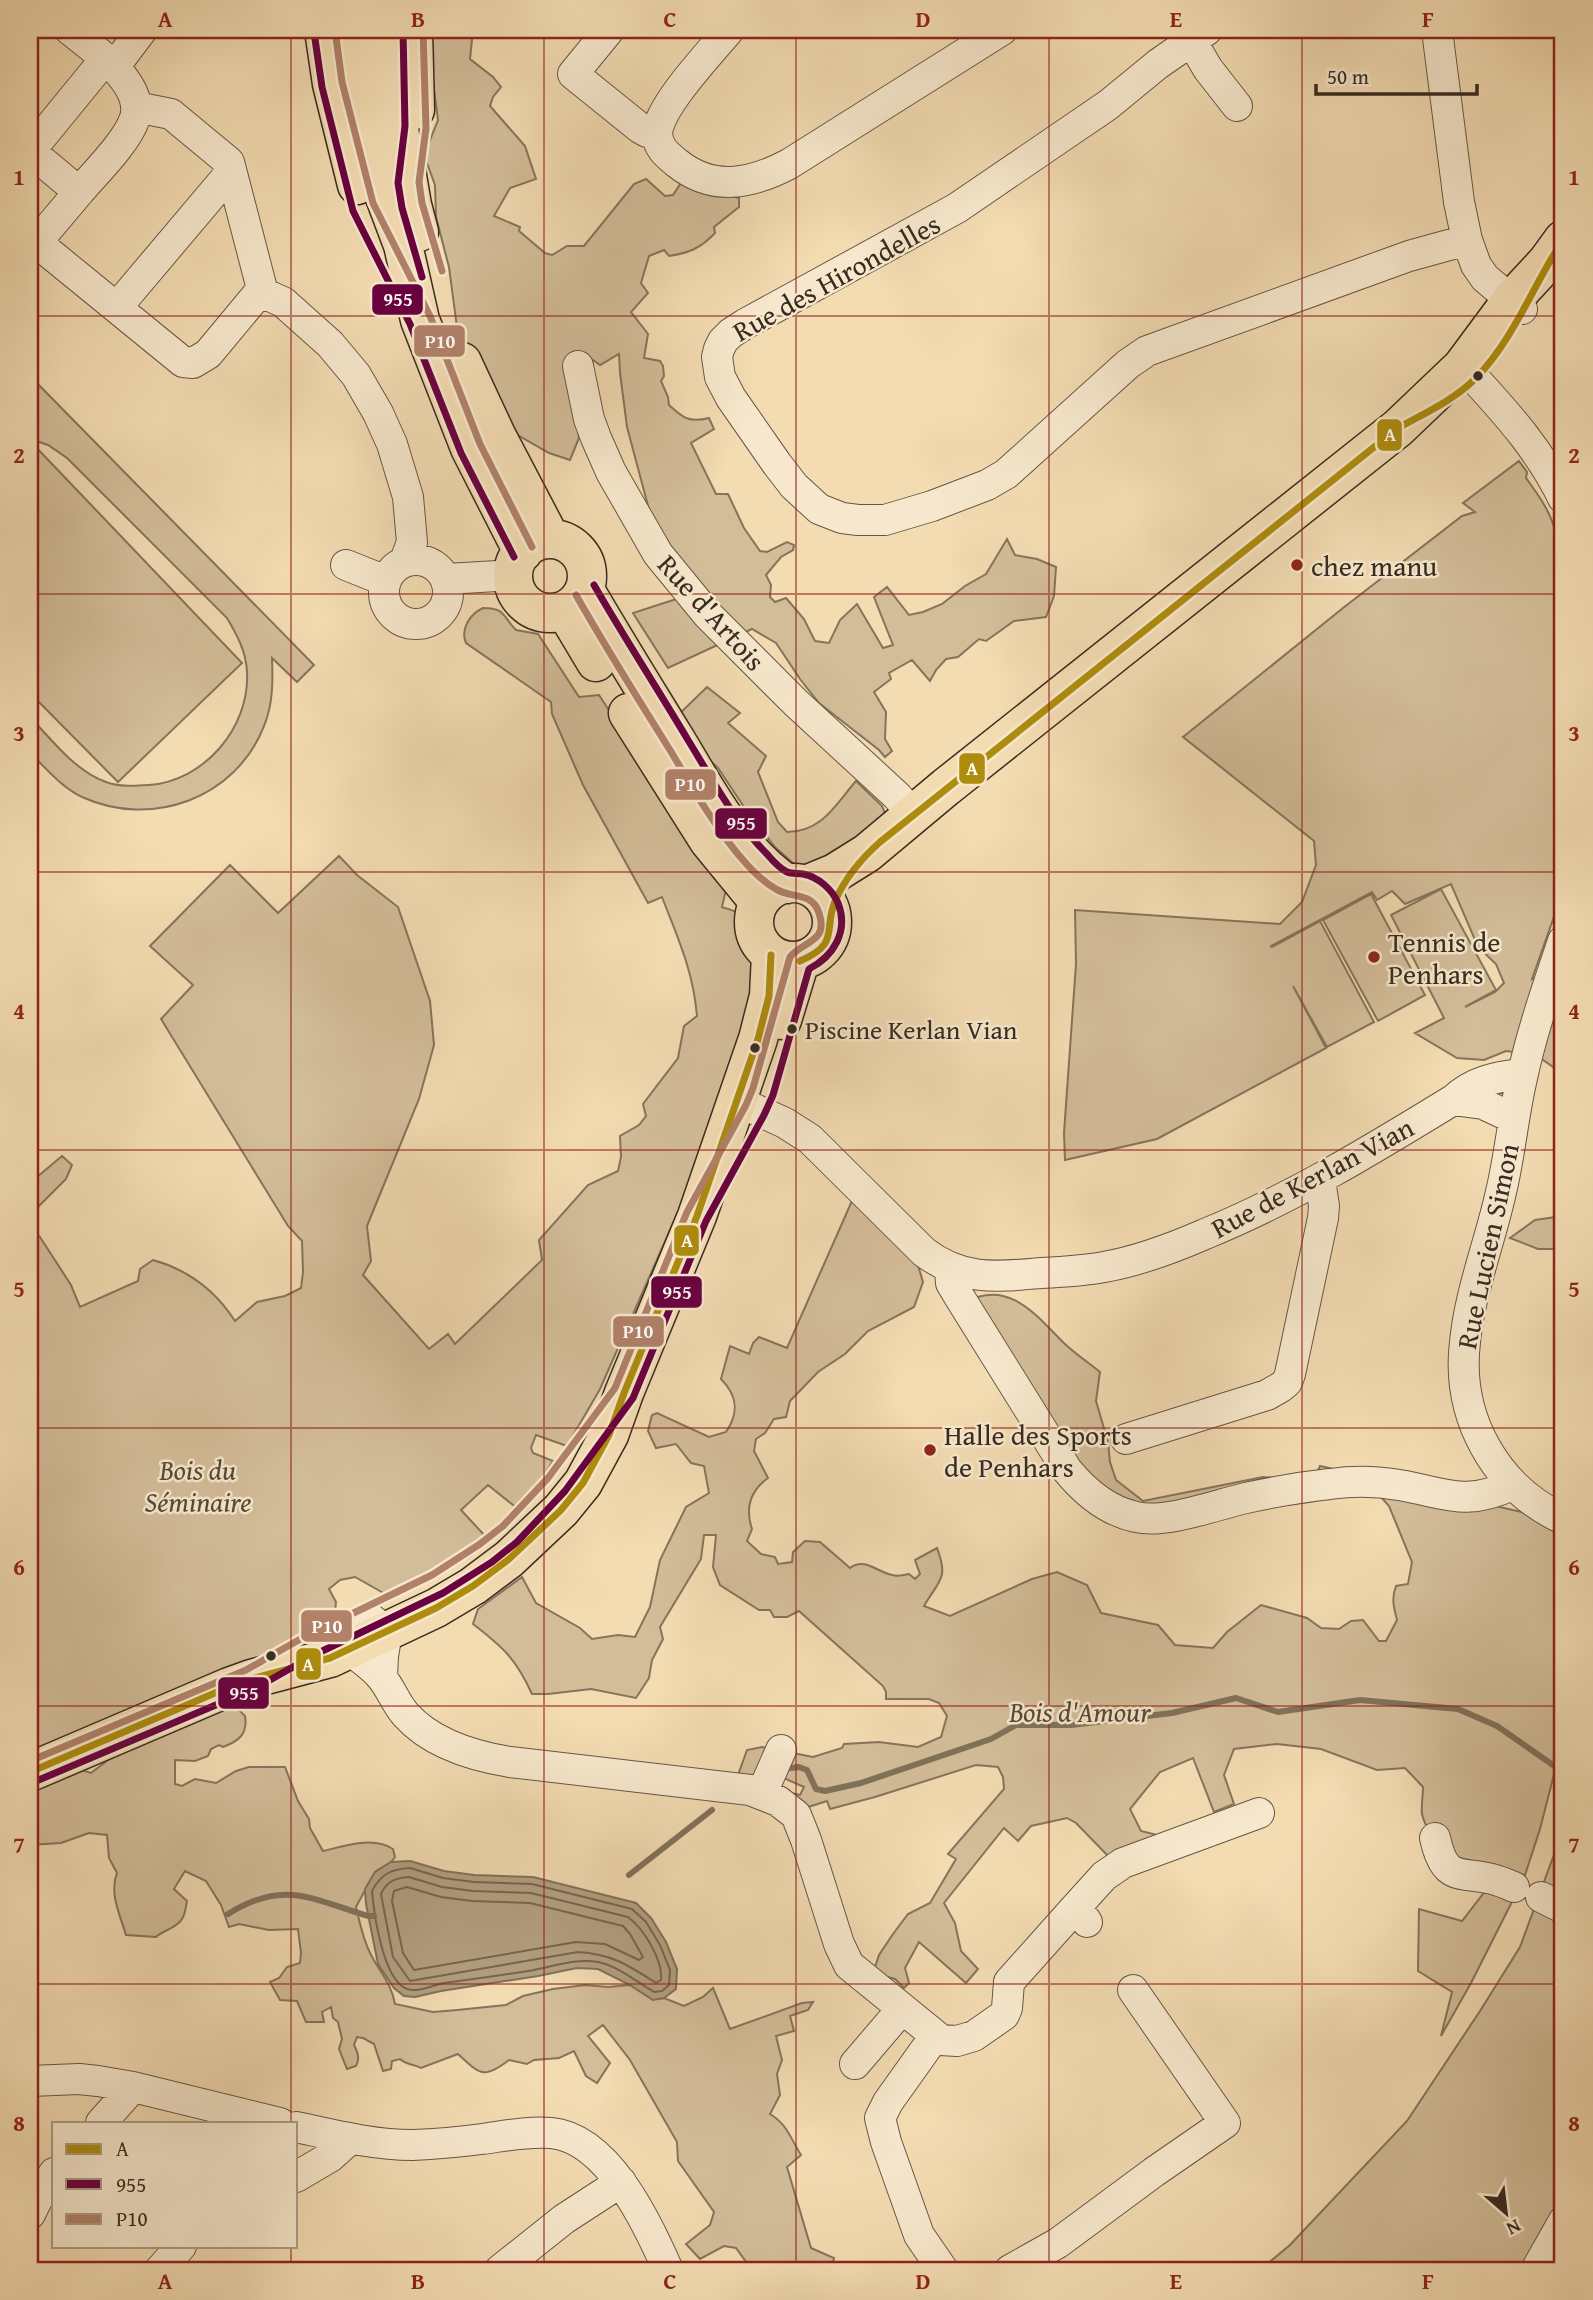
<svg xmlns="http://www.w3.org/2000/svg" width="1593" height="2300" viewBox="0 0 1593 2300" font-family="'Gentium Book Plus',serif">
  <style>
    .green { fill: #d3bd99; stroke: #85745c; stroke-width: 2 }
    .water { fill: #b39f80; stroke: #81715a; stroke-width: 2 }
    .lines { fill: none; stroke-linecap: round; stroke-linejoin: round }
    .shore { stroke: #756550; stroke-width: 2 }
    .stream { stroke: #81715a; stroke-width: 6 }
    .minor-casing { stroke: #665744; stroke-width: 32 }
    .major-casing { stroke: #372b20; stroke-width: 41 }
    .minor { stroke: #f7e8cd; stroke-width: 30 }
    .major { stroke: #f3dbb2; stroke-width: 38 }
    .bus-1-casing { stroke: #f7e8cd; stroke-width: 12 }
    .bus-2-casing { stroke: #f7e8cd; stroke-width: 12 }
    .bus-3-casing { stroke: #f7e8cd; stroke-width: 12 }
    .bus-1 { stroke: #ae8c0d; stroke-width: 7 }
    .bus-2 { stroke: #69003f; stroke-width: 7 }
    .bus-3 { stroke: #b18168; stroke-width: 7 }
    .grid { fill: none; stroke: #8f2418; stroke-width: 2; stroke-opacity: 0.55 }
    .bus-dot { fill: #372b20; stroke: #f7e8cd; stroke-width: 2.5 }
    .poi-dot { fill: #8f2418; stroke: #f7e8cd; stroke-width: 2.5 }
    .labels { text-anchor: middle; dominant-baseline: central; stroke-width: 5; stroke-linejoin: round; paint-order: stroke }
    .bus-label { font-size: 26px; fill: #372b20; stroke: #f7e8cd; text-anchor: start }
    .street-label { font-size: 28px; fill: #372b20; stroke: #f7e8cd }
    .poi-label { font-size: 28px; fill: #372b20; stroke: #f7e8cd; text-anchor: start }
    .park-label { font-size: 28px; font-style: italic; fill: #564838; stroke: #f7e8cd }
    .line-badge { stroke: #f7e8cd; stroke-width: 2.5 }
    .badge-label { font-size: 19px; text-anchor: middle; font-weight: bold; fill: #fff }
    .neatline { fill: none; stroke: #8f2418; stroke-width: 2.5 }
    .grid-label { font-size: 23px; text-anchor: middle; font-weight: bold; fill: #8f2418 }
  </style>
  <rect width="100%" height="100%" fill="#f3dbb2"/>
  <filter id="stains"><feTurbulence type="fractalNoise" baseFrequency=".00286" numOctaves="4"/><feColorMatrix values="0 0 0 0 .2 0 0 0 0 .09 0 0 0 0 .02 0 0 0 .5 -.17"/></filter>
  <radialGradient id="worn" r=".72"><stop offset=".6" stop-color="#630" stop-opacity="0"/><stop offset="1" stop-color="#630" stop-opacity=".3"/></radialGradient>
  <path class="green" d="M429 30H473L470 59 493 77 501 87 493 97 490 106 525 146 536 179 510 188 494 216 520 227 519 231 545 253 552 255 567 246H584L634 184 646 179 665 196 673 195 681 183 739 198V207L714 227 715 233C701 248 689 253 669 256L664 250 649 256 641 283 648 293 631 312 648 334 644 358 660 361 663 366 664 376 661 381 668 397 669 405C683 418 689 423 709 418L714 429 691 443 716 494H728L744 528 760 551 767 552 787 542 794 545 793 550 781 557 766 575 771 585 770 597 775 602 786 598 804 619 815 641 829 643 840 620 857 604 883 648 893 645 874 597 887 587 909 615 923 612 942 604 965 586 986 574 1007 539 1015 555 1037 559 1056 567 1054 596 1046 617 1014 621 986 641 979 639 958 657 946 659 936 670 930 681 912 660 889 673 891 679 874 692 886 712 885 739 892 751 885 757 879 750 819 703 800 679 776 643 752 629 668 668 633 613 701 591 670 558 668 541 651 517 627 427 620 373 619 354 600 365 593 360 588 371 570 376 579 438 570 460 549 453 509 430 493 387 458 335 449 267 436 217 435 185 424 155 438 120 431 66Z
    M30 376 314 665 297 682 272 658C273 681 273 704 264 726 236 798 152 829 82 797 62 788 46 768 30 753V717C52 740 75 771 106 782 119 787 135 786 149 785 204 781 250 728 247 672 246 651 237 635 227 618L67 458 48 445 30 439Z
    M32 443 242 663 118 782 30 693V446Z
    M1519 461 1527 472 1526 478C1539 496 1551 512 1556 534L1563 536V891L1532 979 1562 968 1563 963V1074L1536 1055 1506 1051 1484 1060 1457 1058 1415 1033 1444 1018 1391 915 1441 889 1496 990 1465 1007 1495 992 1504 983 1496 964 1478 947 1451 884 1405 904 1392 891 1377 900 1372 892 1271 946 1272 947 1320 921 1374 1022 1327 1047 1293 986 1326 1048 1157 1139 1065 1160 1064 1133 1076 964 1075 910 1280 924 1302 902 1316 865 1314 841 1183 737 1343 608 1462 516 1475 512 1463 503Z
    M483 608C506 608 502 616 516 630L538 634 579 697 599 695 726 890 722 907C727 909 735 910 738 914 748 923 755 948 763 961L718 1121 600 1389 567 1446 536 1435 531 1448 533 1453 553 1461 534 1492 518 1509 488 1485 461 1510 487 1538 472 1555 428 1580 387 1595 355 1577 340 1580 329 1589 336 1602 334 1623 255 1661 30 1761V1226L40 1237 71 1285 80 1307 138 1281 140 1269 153 1260C189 1270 215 1290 235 1321L257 1302 285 1296 301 1288 303 1272 302 1241 288 1226 161 1019 193 985 150 946 230 865 278 913 339 856 357 875 398 907 430 1001 434 1045 419 1099 367 1226 371 1261 363 1275 429 1349 448 1334 455 1344 542 1260 539 1240 588 1185 618 1171 621 1157 620 1136 639 1125 646 1116 643 1104 678 1058 684 1026 697 1016C693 970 678 939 662 897L648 903 583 785 552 714 551 702 466 643C460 629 470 614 483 608Z
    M707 687 740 713 728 723 766 756 758 772 778 822 787 832C822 832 835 805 856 781L882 806 885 813 827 863 808 866 793 863 775 847 746 810 718 768 680 734 673 720Z
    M1371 894 1425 995 1378 1021 1323 920Z
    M62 1156 72 1165 66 1179 30 1215V1183Z
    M855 1194 914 1252 923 1282 914 1307 868 1331 845 1354 818 1372 790 1401 786 1417 774 1419 765 1433 756 1439 754 1451 768 1478C750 1491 745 1508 752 1529L747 1541 761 1554 775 1557 778 1564 792 1562 793 1552 805 1541 820 1542 850 1568C865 1557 877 1572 892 1575 898 1577 903 1575 909 1574L915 1579 920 1574 915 1560 937 1548C949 1579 939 1580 924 1606L950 1616 1032 1579 1057 1572 1087 1585 1101 1613 1158 1625 1175 1645 1213 1648 1227 1632 1261 1605 1307 1618 1321 1628 1339 1629 1351 1621 1363 1620 1379 1641H1386L1397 1620C1394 1608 1391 1599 1396 1586L1408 1584 1412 1562 1389 1506 1381 1497 1352 1494 1309 1502 1216 1514 1106 1521 966 1302C1010 1278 1038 1318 1066 1345 1077 1355 1089 1363 1100 1372L1096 1401 1108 1442 1110 1462 1116 1480 1143 1501 1263 1477 1313 1481 1320 1466 1557 1520 1556 1492 1563 1472V1739L1540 1829 1524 1878 1471 1983 1441 2036 1452 1992 1418 1971 1419 1909 1462 1921 1489 1886C1467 1870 1428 1842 1422 1814 1421 1806 1423 1795 1423 1787L1405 1768 1377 1770 1321 1749 1277 1744 1234 1749 1224 1775 1234 1804 1214 1812 1193 1758 1160 1772 1130 1809 1141 1831 1165 1837 1113 1861 1076 1823 1067 1818 1031 1826 1018 1841 1004 1828 944 1903 955 1923 961 1951 978 1969 966 1983 919 1942 905 1968 909 1983 904 1988 895 1979 873 1973 879 1955 893 1934 908 1914 930 1903 956 1859 948 1854 1004 1789 1003 1777 998 1767 976 1765 875 1797 830 1809 827 1801 805 1808 791 1793 800 1795 804 1787 777 1775H738L747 1750 762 1747 813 1757 842 1748 844 1744 879 1742 918 1747 941 1737 947 1716 939 1703 929 1699H886V1692L883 1686 799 1611 787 1617H774L770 1610H759L720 1585 713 1567 716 1535H704L701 1559 660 1627 663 1639 652 1660 649 1678 636 1698 591 1689 548 1694H532C516 1659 503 1647 473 1624L478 1609 522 1577 536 1603 580 1628 592 1639 618 1635 635 1637 650 1607 660 1560 686 1507 709 1493 704 1466 691 1463 676 1444 656 1448 648 1431 652 1415 657 1413 709 1437 726 1432C739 1413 738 1396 721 1379L730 1346 749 1354 753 1343 759 1337 787 1348Z
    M1563 1216V1249H1538L1510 1238 1535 1220Z
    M236 1705 239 1710 245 1716C248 1734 239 1741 223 1747L219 1745 211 1749 208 1756 195 1761 175 1760V1784L182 1786 195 1779 216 1783 236 1771 249 1767H285L298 1801 309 1819 310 1828 323 1851C345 1846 373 1836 393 1849L395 1857 391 1862 375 1872 356 1907C360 1924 363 1940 371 1955 380 1972 392 1985 395 2004L433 2012 457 2010 506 2005 523 1996 553 1989 585 1985 608 1987 630 1985 652 1999 664 1998 684 2006 703 1997 713 1988 730 2029 802 2003 813 2002 808 2010 790 2016 794 2031 776 2036 782 2060 777 2074 780 2095 770 2114C787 2124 791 2139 801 2155L787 2167 811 2248 834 2258 831 2270H752L736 2248 724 2246 700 2259 686 2244 710 2225 714 2212 678 2161 677 2142 630 2060 603 2025 588 2036 610 2063 597 2083 586 2076 574 2051 559 2058 534 2060 527 2064 509 2060C483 2080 480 2074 458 2054L421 2068C414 2064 406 2065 400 2059L392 2061 391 2069 383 2071 374 2044 363 2038 357 2037 354 2045C358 2053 360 2058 356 2066L347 2069 339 2049 342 2039 338 2022 333 2018 331 2007 322 2012 324 2022H306L297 2001 280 2000 270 1982 279 1978 287 1967 300 1963 301 1953 298 1929 269 1930 239 1924 229 1927 221 1905 206 1881 185 1871 174 1889 187 1901C186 1906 185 1915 182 1919 176 1929 163 1930 156 1937L126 1935C120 1915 109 1893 117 1873L109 1858 107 1835 89 1833 61 1843 30 1845V1786L78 1769 91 1773 112 1757Z
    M1563 1830V2270H1260L1290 2245 1407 2121 1480 2011 1520 1947Z"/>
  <path class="water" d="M410 1861 444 1871 474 1875 533 1877 636 1903 651 1918 666 1942 677 1969 676 1989 664 1998 653 2000 630 1985 598 1969 577 1968 538 1976 441 1991 415 1997 404 1996 394 1988 378 1964 366 1904 365 1889 375 1872 391 1862Z"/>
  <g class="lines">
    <path class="shore" d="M410 1868 443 1878 474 1882 532 1884 632 1909 646 1922 660 1945 670 1970 669 1985 662 1991 654 1992C637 1982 618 1966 598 1962 576 1958 555 1966 534 1970 504 1975 474 1979 444 1983 433 1985 418 1993 407 1989 383 1980 374 1914 372 1891 381 1874 391 1869 410 1868Z
      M409 1877 442 1887 473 1891 531 1893 628 1917C644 1929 663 1960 661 1980L656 1983C628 1965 612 1954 578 1952L410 1981 393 1957 381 1894C387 1881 395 1878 409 1877Z
      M407 1887 441 1897 472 1901 530 1903 623 1926 630 1934 643 1957 639 1960 605 1944 576 1942 414 1970 403 1953 392 1901 394 1891Z"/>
    <path class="stream" d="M790 1768 799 1767 807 1770 816 1789 825 1791 861 1783 991 1739 1016 1725H1071L1172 1713 1236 1698 1278 1712 1360 1700 1458 1709 1497 1726 1563 1772
      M629 1875 712 1810
      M228 1914C284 1879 311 1899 368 1916H374"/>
    <defs>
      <path id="minor" d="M70 30C93 48 145 84 135 118 127 142 96 172 79 192
        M609 30 573 74 640 128 647 132 657 133C660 105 710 53 729 30
        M1207 30 1158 64 1108 105 957 208 745 324 731 333 723 341 719 349 717 357 720 377 731 398 777 464 794 486 819 509 842 518 858 520H885L932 506 987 485 1006 474 1128 364 1147 351 1409 256 1467 240
        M1437 30 1459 202 1467 240 1476 265 1485 278 1522 309
        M1191 40 1208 69 1237 106
        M114 67 142 30
        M136 107 171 114 229 162 262 289 265 294 283 302 330 344 356 375 378 413 392 444 408 497 412 542 405 561
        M657 133C658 148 666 154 677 163 713 192 751 184 789 164L1002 30
        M30 151 79 192 30 250
        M30 151 106 58
        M36 242 183 362 193 363 208 354 262 289
        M117 307 231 172
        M578 366 589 419 596 438 611 472 658 554 708 615 796 703 897 796 913 815
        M1475 379C1509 416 1541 452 1563 498
        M384 592a32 32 0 1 1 64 0a32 32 0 1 1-64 0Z
        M346 565 386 581
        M446 579 513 575
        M1563 941C1548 986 1532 1031 1522 1078 1513 1116 1510 1155 1501 1192 1490 1242 1470 1291 1465 1342 1456 1417 1495 1487 1563 1519
        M1453 1100 1483 1104 1513 1118
        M737 1101 785 1123 810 1139 924 1252C962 1281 995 1277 1041 1273 1062 1272 1083 1271 1104 1267 1139 1261 1173 1248 1205 1234 1293 1198 1373 1149 1453 1100 1474 1081 1495 1077 1522 1074
        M950 1269 951 1283 960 1298 1067 1470C1085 1492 1107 1511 1136 1517 1166 1524 1215 1505 1246 1498 1273 1492 1302 1487 1330 1484 1351 1481 1377 1481 1399 1485 1447 1493 1464 1507 1512 1485
        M1126 1439 1267 1395 1281 1387 1287 1382 1290 1374 1323 1218 1324 1206 1320 1180
        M382 1677 383 1656 387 1632 370 1618 349 1649C359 1658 374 1667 382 1678 391 1689 396 1704 406 1715 432 1744 473 1756 510 1762L750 1790 778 1801 796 1815 806 1840 839 1944 849 1965 941 2040 957 2041 974 2036 1004 2015 1007 2008 1009 1982 1076 1907 1087 1922
        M762 1793 781 1750
        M1435 1838C1445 1882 1458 1871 1492 1879 1500 1881 1507 1884 1514 1887
        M1541 1897 1563 1908
        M1076 1907 1104 1876 1123 1863 1259 1813
        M935 2036 888 2102 880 2118 886 2142 919 2235 943 2270
        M855 2064 902 2009
        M30 2081 79 2079 98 2081 133 2087 280 2123
        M101 2123 133 2087
        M296 2127C334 2135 373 2145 412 2145 435 2144 459 2142 482 2139 504 2136 528 2131 551 2133 608 2138 648 2224 668 2270
        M296 2177 330 2157 350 2139
        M30 2214 39 2196 54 2173
        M160 2270 181 2246
        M500 2270 564 2219 621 2182
        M1010 2270 1058 2243 1154 2172 1225 2123 1133 1990
        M1536 2270 1563 2222"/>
      <path id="major" d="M324 30 332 84 357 185
        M354 30 368 86 375 162 380 184 403 245 420 320 470 448 523 552
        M382 30 412 205 419 232
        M413 30 415 110
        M462 362 496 435 550 538
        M513 576a37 37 0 1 1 74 0a37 37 0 1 1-74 0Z
        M585 590C614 640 644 688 674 737 706 789 735 848 787 884
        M565 610 596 662
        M628 713 709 841 759 902
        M754 922a39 39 0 1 1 78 0a39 39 0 1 1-78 0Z
        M806 885 835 873 867 853 946 787 1398 428 1462 367 1511 301 1547 262 1563 240
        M782 1020 800 961
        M30 1772 229 1687 251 1679 330 1658 436 1608 473 1586 509 1559 561 1510 583 1483 609 1435 624 1393 697 1216 758 1039 769 996 771 955"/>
    </defs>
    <use href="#minor" class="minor-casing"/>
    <use href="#major" class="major-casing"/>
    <use href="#minor" class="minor"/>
    <use href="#major" class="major"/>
    <defs>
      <path id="bus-1" d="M800 961C842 943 822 929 836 899 846 877 862 858 880 842L1398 428C1425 413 1454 400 1476 378 1514 339 1533 285 1563 240
        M30 1772 229 1687 251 1679 330 1658 436 1608 473 1586 509 1559 561 1510 583 1483 609 1435 624 1393 697 1216 758 1039 769 996 771 955"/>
      <path id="bus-2" d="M403 30 405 126 398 183 402 208 422 277
        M314 32 322 87 353 211 410 324 461 453 514 557
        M34 1782 256 1688 314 1655 443 1593 492 1562 517 1542 565 1491 633 1398 706 1221 764 1115 773 1095 809 969C834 956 849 931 838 903 832 889 818 877 803 874 797 873 792 874 787 872 779 868 772 860 767 854 734 821 712 779 688 740 657 688 624 637 594 585"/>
      <path id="bus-3" d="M335 30 342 82 373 203 430 316 480 444 532 547
        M423 30 426 128 419 182 422 203 442 271
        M30 1761 246 1670 304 1637 432 1575 480 1544 503 1526 548 1478 615 1388 687 1212 746 1105 753 1088 790 957C802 941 829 943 819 913 812 891 791 899 776 889 760 880 748 866 737 853 711 821 691 785 670 750 638 699 606 648 576 595"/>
    </defs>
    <use href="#bus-1" class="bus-1-casing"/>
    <use href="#bus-2" class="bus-2-casing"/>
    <use href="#bus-3" class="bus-3-casing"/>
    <use href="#bus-1" class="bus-1"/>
    <use href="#bus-2" class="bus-2"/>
    <use href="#bus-3" class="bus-3"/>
  </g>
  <path class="grid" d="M291 30V2123M544 30V2270M796 30V2270M1049 30V2270M1302 30V2270M30 316H1563M30 594H1563M30 872H1563M30 1150H1563M30 1428H1563M30 1706H1563M30 1984H1563M291 2246V2270"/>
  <g class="bus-dot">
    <circle cx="1478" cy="376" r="6"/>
    <circle cx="792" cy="1029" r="6"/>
    <circle cx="755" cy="1048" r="6"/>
    <circle cx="271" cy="1656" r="6"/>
  </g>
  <g class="poi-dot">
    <circle cx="1297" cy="565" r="7"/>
    <circle cx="1374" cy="957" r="7"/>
    <circle cx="930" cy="1450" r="7"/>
  </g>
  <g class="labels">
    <g class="bus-label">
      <text x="805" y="1029">Piscine Kerlan Vian</text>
    </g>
    <g class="street-label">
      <text transform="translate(836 277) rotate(-29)">Rue des Hirondelles</text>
      <text transform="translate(712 612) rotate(48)">Rue d'Artois</text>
      <text transform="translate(1312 1177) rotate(-28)">Rue de Kerlan Vian</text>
      <text transform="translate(1487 1246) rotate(-78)">Rue Lucien Simon</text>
    </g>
    <g class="poi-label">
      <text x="1311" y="565">chez manu</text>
      <text x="1388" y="941">Tennis de<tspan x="1388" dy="32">Penhars</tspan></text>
      <text x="944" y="1434">Halle des Sports<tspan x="944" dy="32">de Penhars</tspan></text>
    </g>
    <g class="park-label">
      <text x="198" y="1469">Bois du<tspan x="198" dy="32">Séminaire</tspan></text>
      <text x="1080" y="1711">Bois d'Amour</text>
    </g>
  </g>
  <g class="line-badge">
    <rect x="371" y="283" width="53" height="33" rx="7" fill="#69003f"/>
    <rect x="413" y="324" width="53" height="34" rx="7" fill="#b18168"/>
    <rect x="1376" y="418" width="27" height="34" rx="7" fill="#ae8c0d"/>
    <rect x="958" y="752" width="28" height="33" rx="7" fill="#ae8c0d"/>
    <rect x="664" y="768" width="53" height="33" rx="7" fill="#b18168"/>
    <rect x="714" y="807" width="54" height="33" rx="7" fill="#69003f"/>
    <rect x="673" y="1224" width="27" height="33" rx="7" fill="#ae8c0d"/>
    <rect x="650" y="1275" width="53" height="34" rx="7" fill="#69003f"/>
    <rect x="612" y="1315" width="53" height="33" rx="7" fill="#b18168"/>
    <rect x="300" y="1609" width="53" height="34" rx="7" fill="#b18168"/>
    <rect x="295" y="1647" width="27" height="34" rx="7" fill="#ae8c0d"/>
    <rect x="217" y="1676" width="53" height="34" rx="7" fill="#69003f"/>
  </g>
  <g class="badge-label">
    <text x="398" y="306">955</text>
    <text x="440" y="348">P10</text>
    <text x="1390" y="441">A</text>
    <text x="972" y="775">A</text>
    <text x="690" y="791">P10</text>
    <text x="741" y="830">955</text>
    <text x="687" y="1247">A</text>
    <text x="677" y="1299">955</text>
    <text x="638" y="1338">P10</text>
    <text x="327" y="1633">P10</text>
    <text x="308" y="1671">A</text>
    <text x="244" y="1700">955</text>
  </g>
  <rect width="1593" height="2300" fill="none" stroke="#f3dbb2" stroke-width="77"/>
  <rect x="52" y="2122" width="245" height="126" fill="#f7e8cd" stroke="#aa9c88" stroke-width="2"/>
  <rect x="66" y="2144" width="35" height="10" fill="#ae8c0d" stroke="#aa9c88" stroke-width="2"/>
  <text x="116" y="2156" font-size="21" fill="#372b20">A</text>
  <rect x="66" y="2179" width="35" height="10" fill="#69003f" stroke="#aa9c88" stroke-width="2"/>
  <text x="116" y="2192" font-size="21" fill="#372b20">955</text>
  <rect x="66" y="2214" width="35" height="10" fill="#b18168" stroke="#aa9c88" stroke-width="2"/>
  <text x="116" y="2226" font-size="21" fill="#372b20">P10</text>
  <g transform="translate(1506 2213) rotate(152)" stroke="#f7e8cd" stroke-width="5" paint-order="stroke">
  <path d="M0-5L12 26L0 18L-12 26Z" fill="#372b20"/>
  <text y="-10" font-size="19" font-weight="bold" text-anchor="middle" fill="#372b20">N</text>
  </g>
  <path d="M1316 84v10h161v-10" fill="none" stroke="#372b20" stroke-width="3.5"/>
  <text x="1327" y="84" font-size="21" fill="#372b20" stroke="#f7e8cd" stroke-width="5" paint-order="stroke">50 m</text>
  <rect x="38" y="38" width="1516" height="2224" class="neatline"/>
  <g class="grid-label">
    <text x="165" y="27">A</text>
    <text x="418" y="27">B</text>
    <text x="670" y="27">C</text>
    <text x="923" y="27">D</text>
    <text x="1176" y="27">E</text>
    <text x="1428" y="27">F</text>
    <text x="19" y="185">1</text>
    <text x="1574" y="185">1</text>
    <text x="19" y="463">2</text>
    <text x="1574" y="463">2</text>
    <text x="19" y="741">3</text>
    <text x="1574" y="741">3</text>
    <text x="19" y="1019">4</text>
    <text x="1574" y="1019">4</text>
    <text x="19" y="1297">5</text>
    <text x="1574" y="1297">5</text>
    <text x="19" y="1575">6</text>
    <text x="1574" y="1575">6</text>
    <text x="19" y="1853">7</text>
    <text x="1574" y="1853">7</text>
    <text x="19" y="2131">8</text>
    <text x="1574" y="2131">8</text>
    <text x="165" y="2289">A</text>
    <text x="418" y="2289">B</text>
    <text x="670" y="2289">C</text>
    <text x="923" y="2289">D</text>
    <text x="1176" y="2289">E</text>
    <text x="1428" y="2289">F</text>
  </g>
  <rect width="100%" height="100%" filter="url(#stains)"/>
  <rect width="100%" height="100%" fill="url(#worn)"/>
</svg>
